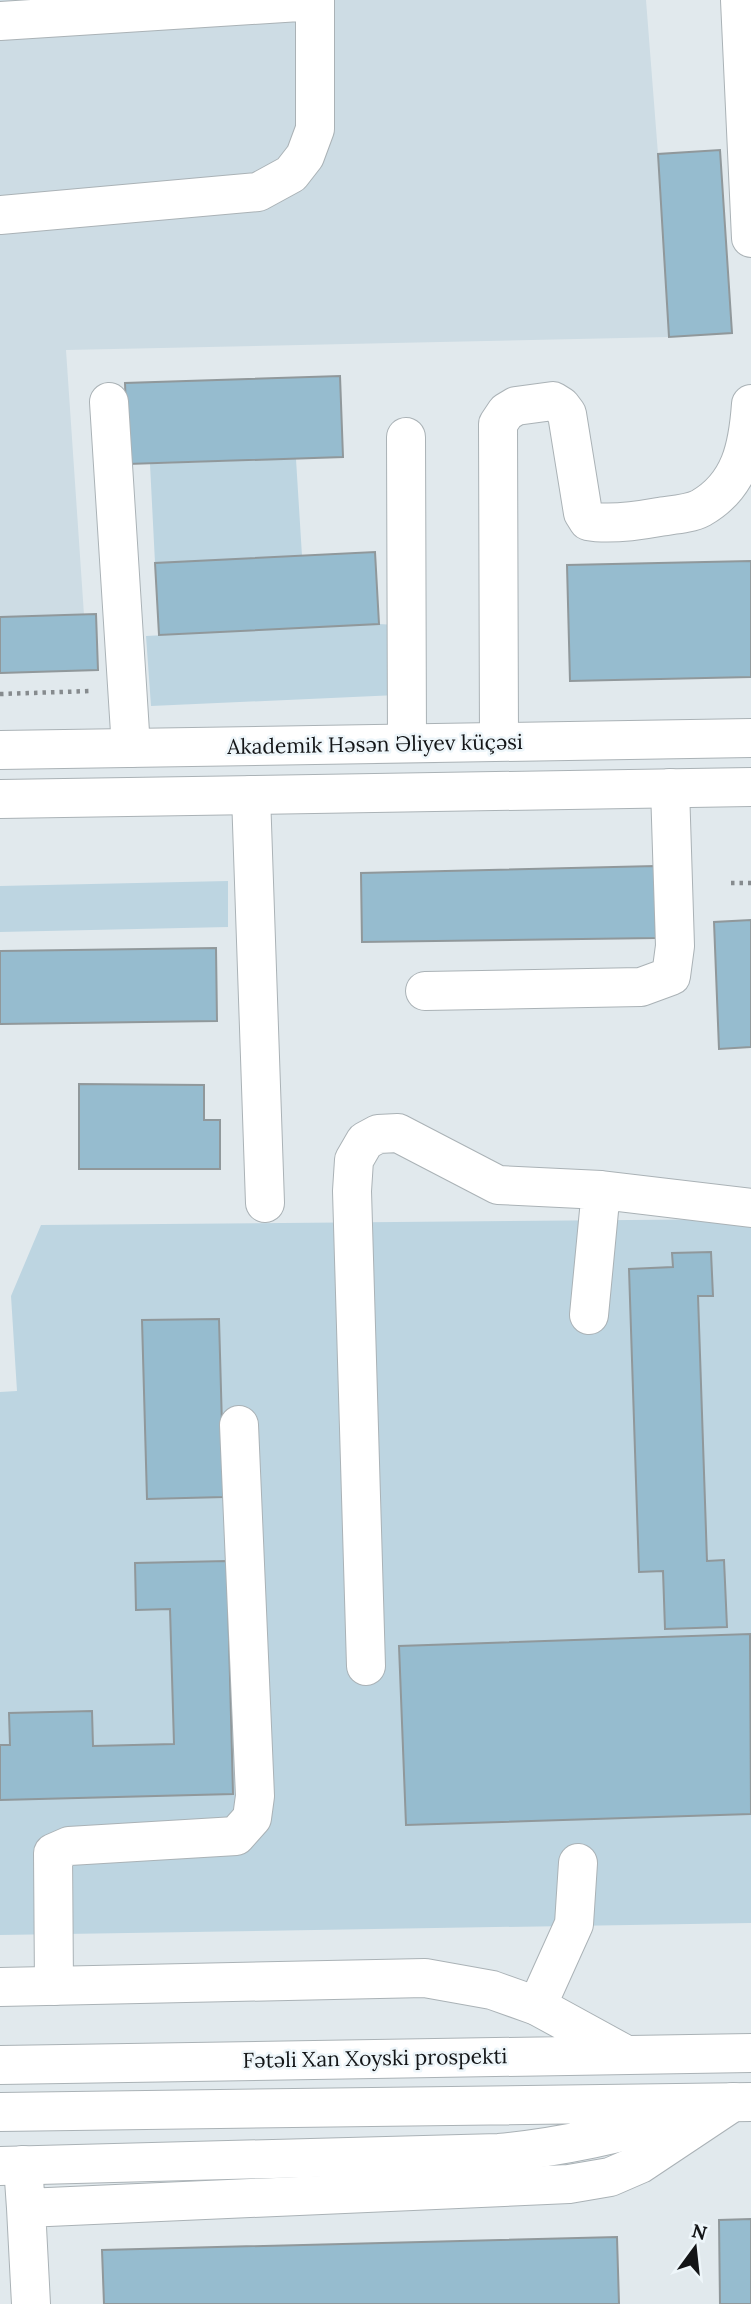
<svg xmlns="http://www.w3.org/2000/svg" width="751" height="2304" viewBox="0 0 751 2304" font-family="Lora,serif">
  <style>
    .built { fill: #cddce4 }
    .green { fill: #bdd5e1 }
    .building { fill: #96bccf; stroke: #90989b; stroke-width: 2 }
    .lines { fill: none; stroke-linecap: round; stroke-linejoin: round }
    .minor-casing { stroke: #aab2b6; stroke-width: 40 }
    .major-casing { stroke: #aab2b6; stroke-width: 40 }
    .path { stroke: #868b8e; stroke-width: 4.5; stroke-dasharray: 3.5 5; stroke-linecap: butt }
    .minor { stroke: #fff; stroke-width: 38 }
    .major { stroke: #fff; stroke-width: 38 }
    .labels { text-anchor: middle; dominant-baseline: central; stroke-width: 5; stroke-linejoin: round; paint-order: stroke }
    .street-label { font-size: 21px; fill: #131517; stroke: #eef6fa }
  </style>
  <rect width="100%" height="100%" fill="#e1e9ed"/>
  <path class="built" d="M0 0H646L658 154 669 337 66 350 84 615 0 617Z"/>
  <path class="green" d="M296 459 302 556 155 563 150 464Z
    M379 624 396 625 397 695 151 706 146 636Z
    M228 881V927L0 932V886Z
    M751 1219V1923L0 1935V1392L17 1391 11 1296 41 1225Z"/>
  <path class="building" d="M720 150 732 333 669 337 658 154Z
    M340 376 343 457 128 464 125 383Z
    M375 552 379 624 159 635 155 563Z
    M751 561V677L570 681 567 565Z
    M96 614 98 670 0 673V617Z
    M655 866 656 938 362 942 361 873Z
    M751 920V1047L719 1049 714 922Z
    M216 948 217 1021 0 1024V951Z
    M79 1084 204 1085V1120H220V1169H79Z
    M711 1252 713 1296H698L707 1561 724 1560 727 1627 665 1629 663 1571 639 1572 629 1269 673 1267 672 1253Z
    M219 1319 224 1497 147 1499 142 1320Z
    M227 1561 233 1794 0 1800V1745H10L9 1713 92 1711 93 1746 174 1744 170 1609 136 1610 135 1563Z
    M750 1634 751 1814 406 1825 399 1646Z
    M751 2219V2304H720L719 2220Z
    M617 2237 619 2304H104L102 2250Z"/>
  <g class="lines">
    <defs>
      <path id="minor" d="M740 0 751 238
        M0 21 315 1
        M0 215 258 192 291 174 305 156 315 129V0
        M109 402 131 748
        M406 437 407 743
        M499 741 498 424 506 412 516 406 553 401 561 406 567 414 583 513 588 521C609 525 637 521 659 517 671 515 690 514 701 508 741 485 748 446 751 404
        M251 795 265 1203
        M425 991 641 987 671 976 675 946 670 788
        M589 1315 601 1190
        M366 1666 352 1191 354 1160 365 1141 378 1134 398 1133 498 1185 601 1190 751 1208
        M54 1986 53 1853 69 1846 236 1836 252 1818 255 1796 239 1425
        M537 2006 574 1924 578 1863
        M23 2165 26 2208 569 2184 610 2177 640 2164 733 2102
        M26 2208 31 2304"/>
      <path id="major" d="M0 750 751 738
        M0 799 751 787
        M0 1987 425 1978 492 1990 537 2006 621 2052
        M0 2065 751 2053
        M0 2112 751 2102
        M0 2166 499 2153C563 2147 622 2133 684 2116"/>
    </defs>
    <use href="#minor" class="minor-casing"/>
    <use href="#major" class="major-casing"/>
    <path class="path" d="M0 694 91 691
      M731 883H751"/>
    <use href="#minor" class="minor"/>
    <use href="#major" class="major"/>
  </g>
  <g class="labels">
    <g class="street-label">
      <text transform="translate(375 744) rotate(-1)">Akademik Həsən Əliyev küçəsi</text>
      <text transform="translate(375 2058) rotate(-1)">Fətəli Xan Xoyski prospekti</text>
    </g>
  </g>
  <g transform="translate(695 2248) rotate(15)" stroke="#eef6fa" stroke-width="5" paint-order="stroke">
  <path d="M0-5L12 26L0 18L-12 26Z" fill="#131517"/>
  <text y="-10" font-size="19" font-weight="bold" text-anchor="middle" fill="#131517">N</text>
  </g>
</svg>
